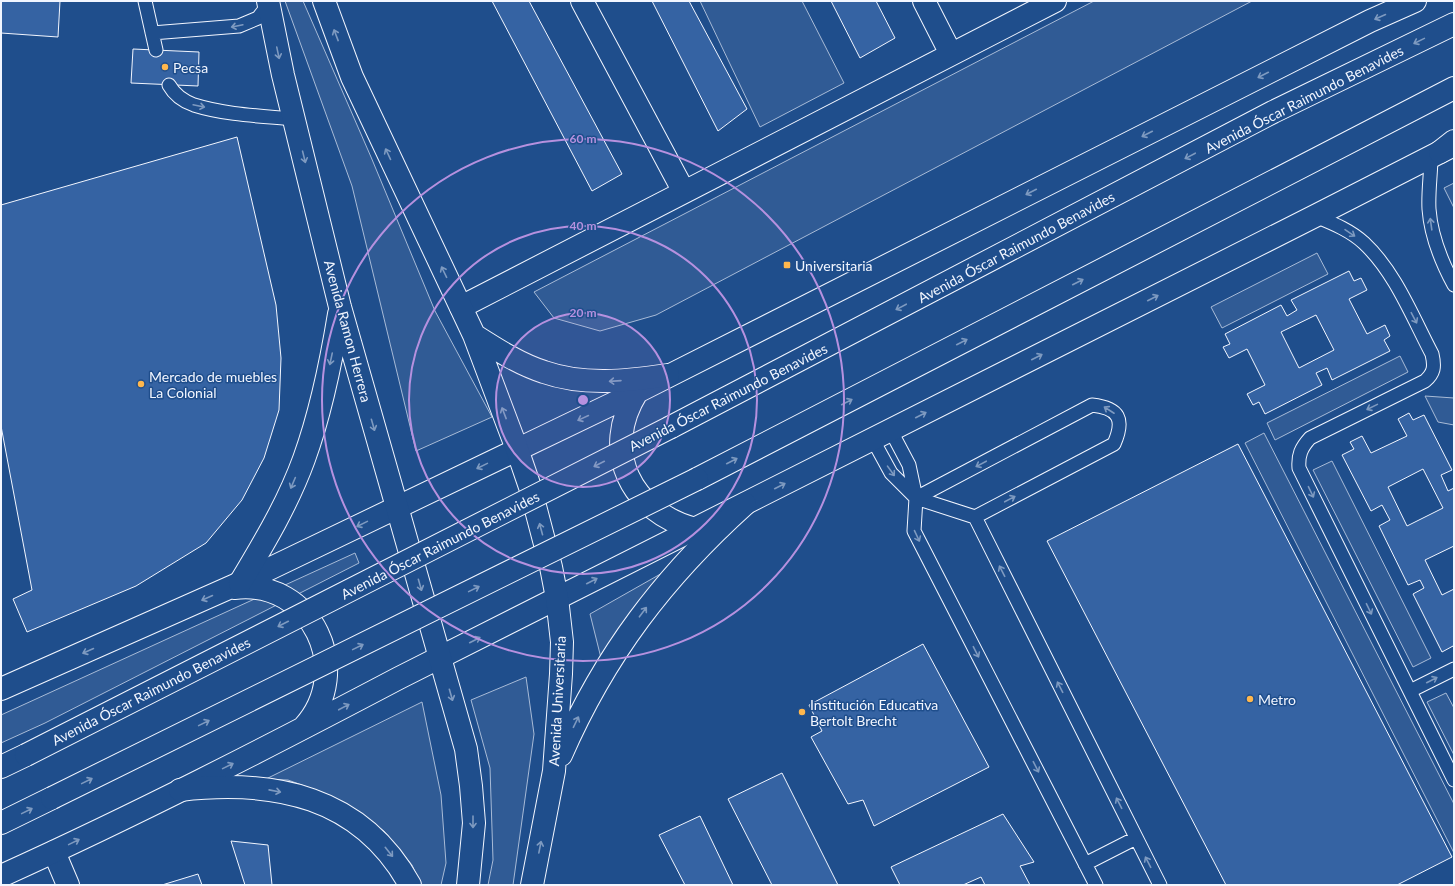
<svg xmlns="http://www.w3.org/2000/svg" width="1455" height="886" viewBox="0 0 1455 886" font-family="Lato,sans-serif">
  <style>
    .built { fill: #305b95; stroke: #a8bbd7 }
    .building { fill: #3563a3; stroke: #f2f6ff; fill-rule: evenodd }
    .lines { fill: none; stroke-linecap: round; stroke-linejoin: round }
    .service-casing { stroke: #f2f6ff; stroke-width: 15 }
    .minor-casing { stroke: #f2f6ff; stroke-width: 24 }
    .secondary-casing { stroke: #f2f6ff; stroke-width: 24 }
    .primary-casing { stroke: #f2f6ff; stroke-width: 24 }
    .service { stroke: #1f4e8c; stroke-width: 13 }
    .minor { stroke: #1f4e8c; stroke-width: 22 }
    .secondary { stroke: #1f4e8c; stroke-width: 22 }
    .primary { stroke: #1f4e8c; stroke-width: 22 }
    .primary-bridge-casing { stroke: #f2f6ff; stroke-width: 24; stroke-linecap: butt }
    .primary-bridge { stroke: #1f4e8c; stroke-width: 22 }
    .oneway { stroke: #7e9ac0 }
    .ring { fill: none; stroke: #b691df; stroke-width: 2 }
    .poi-dot { fill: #ffb74d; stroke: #1f4e8c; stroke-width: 1.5 }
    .labels { text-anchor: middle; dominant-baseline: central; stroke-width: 3; stroke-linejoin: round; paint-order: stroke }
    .poi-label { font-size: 14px; fill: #f2f6ff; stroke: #1f4e8c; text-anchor: start }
    .street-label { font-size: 14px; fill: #f2f6ff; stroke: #1f4e8c }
    .centre { fill: #b691df; stroke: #1f4e8c; stroke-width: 2 }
    .ring-label { font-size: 12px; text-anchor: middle; font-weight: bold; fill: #b691df; stroke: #1f4e8c; stroke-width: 3; stroke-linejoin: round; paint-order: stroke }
  </style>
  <rect width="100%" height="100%" fill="#1f4e8c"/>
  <path class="built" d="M285 1H303L371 157 435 311 492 417 416 451 352 186Z
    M700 1H802L844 83 760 127Z
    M1094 1H1252L656 315 600 331 554 318 534 292Z
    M1454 183V208L1444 188Z
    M1317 253 1328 274 1222 328 1211 307Z
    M1400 356 1408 372 1275 440 1267 423Z
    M1425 396 1454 398V425L1438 422Z
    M1264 433 1454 804V853L1245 443Z
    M1332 461 1431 658 1413 667 1313 470Z
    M355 553 359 563 45 723 1 743V715Z
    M664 572 604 670 590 614Z
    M526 677 534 734 513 885H488L493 860 490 768 471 700Z
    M1446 693 1454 708V755L1427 702Z
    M422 702 441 795 446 863 441 885H421L412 865 384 831 348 805 321 792 288 780 266 779Z"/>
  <path class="building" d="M1 1H60L58 37 1 33Z
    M492 1H529L622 174 592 191Z
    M652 1H689L747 109 718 131Z
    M831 1H876L895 38 860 58Z
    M133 49 199 52 198 86 131 83Z
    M237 137 276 305 281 358 279 410 264 458 242 500 206 543 136 586 27 632 13 599 32 590 1 426V205Z
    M1349 271 1354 281 1361 278 1367 290 1349 299 1367 334 1385 325 1390 336 1384 340 1390 351 1332 380 1327 368 1316 373 1322 385 1265 414 1259 402 1253 405 1247 394 1265 385 1247 349 1229 358 1223 347 1230 344 1225 334 1281 305 1287 316 1297 310 1291 300ZM1316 315 1334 350 1299 368 1281 332Z
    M1409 413 1413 420 1424 415 1452 470 1441 475 1448 491 1454 488V546L1425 560 1442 595 1454 589V649L1453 646 1442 652 1413 594 1424 588 1420 580 1408 585 1379 526 1390 520 1382 505 1371 511 1342 455 1354 449 1350 442 1362 436 1371 453 1407 436 1398 419ZM1423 469 1443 508 1407 526 1388 487Z
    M1238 444 1452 857 1397 885H1226L1047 541Z
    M923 644 989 767 874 826 863 800 848 804 811 737 822 731 809 705Z
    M782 773 838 885H772L728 799Z
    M1003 814 1034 862 1020 866 1030 885H985L981 877 963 885H900L891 867Z
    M700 816 733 885H685L659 835Z
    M231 841 268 845 272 885H245Z
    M198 874 202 885H162Z"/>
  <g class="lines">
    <defs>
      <path id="service" d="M145 1 156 50
        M152 33 239 26 258 18 268 5
        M169 85C174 94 183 101 194 105 226 115 262 116 294 119
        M1431 156C1431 173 1428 192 1429 209 1431 237 1441 261 1454 285
        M1315 216C1332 223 1350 230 1364 243 1395 272 1412 316 1432 354 1435 367 1434 373 1425 381L1310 438C1301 448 1298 455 1299 468L1454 780
        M891 431 909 465 916 498 914 531 1096 885
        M873 440 891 473 916 498 975 517 1160 885
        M916 498 1092 405C1119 408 1125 419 1114 444L975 517
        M1410 691 1454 669
        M1085 864 1136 838"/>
      <path id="minor" d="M582 1 684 192
        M924 1 951 54
        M461 307 1055 1
        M54 852 68 885"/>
      <path id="secondary" d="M637 392C600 451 631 512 695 529
        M234 588C312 578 355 671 304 727
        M1 689 240 583 637 392 1370 21 1415 1
        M1 876C136 815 268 747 399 678L1315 216 1454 145"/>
      <path id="primary" d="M268 1 283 75 340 307 466 749 471 786 474 823 468 885
        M324 1 352 77 474 335 517 449 530 487 551 567 557 598 562 642 561 674 554 771 532 885
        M1440 152 1454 141
        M474 335C496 349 519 364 544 372 584 386 627 381 668 375
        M671 427 1273 112 1454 24
        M697 479 1454 88
        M240 583C264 543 288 503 304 459 321 412 331 363 339 314
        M561 755C605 654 664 577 745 504
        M1 767 26 755
        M180 790C274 779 361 796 410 885
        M1 823 52 798"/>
    </defs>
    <use href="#service" class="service-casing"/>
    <use href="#minor" class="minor-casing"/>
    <use href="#secondary" class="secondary-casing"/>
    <use href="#primary" class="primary-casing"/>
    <use href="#service" class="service"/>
    <use href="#minor" class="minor"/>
    <use href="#secondary" class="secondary"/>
    <use href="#primary" class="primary"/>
    <defs>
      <path id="primary-bridge" d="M26 755 671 427
        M52 798 697 479"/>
    </defs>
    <use href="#primary-bridge" class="primary-bridge-casing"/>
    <use href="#primary-bridge" class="primary-bridge"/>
  </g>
  <defs><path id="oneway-shaft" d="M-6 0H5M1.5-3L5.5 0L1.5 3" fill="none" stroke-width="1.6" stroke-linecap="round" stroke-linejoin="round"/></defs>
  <g class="oneway">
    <use href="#oneway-shaft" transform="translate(1380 17) rotate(156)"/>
    <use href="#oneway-shaft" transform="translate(237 26) rotate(168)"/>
    <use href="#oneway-shaft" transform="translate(336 35) rotate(-111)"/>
    <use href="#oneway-shaft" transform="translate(1419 41) rotate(154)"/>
    <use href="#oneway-shaft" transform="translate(278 53) rotate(78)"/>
    <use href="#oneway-shaft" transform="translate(1263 75) rotate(153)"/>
    <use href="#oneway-shaft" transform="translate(199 106) rotate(12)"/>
    <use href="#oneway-shaft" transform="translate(1147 134) rotate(153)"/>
    <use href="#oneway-shaft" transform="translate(388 154) rotate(-115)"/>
    <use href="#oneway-shaft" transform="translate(1190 156) rotate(152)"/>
    <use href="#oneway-shaft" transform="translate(304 157) rotate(76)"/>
    <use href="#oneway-shaft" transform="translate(1031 192) rotate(153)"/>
    <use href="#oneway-shaft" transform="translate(1431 224) rotate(-98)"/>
    <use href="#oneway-shaft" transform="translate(1350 233) rotate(34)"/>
    <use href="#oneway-shaft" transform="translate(444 272) rotate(-116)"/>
    <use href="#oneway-shaft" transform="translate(1078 282) rotate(-27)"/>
    <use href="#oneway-shaft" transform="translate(1153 298) rotate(-27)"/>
    <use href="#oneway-shaft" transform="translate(901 307) rotate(152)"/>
    <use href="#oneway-shaft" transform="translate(1414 318) rotate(62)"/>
    <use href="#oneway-shaft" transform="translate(962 342) rotate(-27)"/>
    <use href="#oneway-shaft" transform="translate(1037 357) rotate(-27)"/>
    <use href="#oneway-shaft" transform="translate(331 359) rotate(102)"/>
    <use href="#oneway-shaft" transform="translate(615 381) rotate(176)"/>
    <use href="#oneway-shaft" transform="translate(847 402) rotate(-27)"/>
    <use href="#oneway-shaft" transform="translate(1372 407) rotate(154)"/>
    <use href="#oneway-shaft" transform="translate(1109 410) rotate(-147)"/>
    <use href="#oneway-shaft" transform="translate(504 413) rotate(-111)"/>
    <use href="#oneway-shaft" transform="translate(921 415) rotate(-27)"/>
    <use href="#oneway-shaft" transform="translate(583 418) rotate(155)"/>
    <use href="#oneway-shaft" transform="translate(373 425) rotate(74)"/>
    <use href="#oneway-shaft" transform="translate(732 461) rotate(-27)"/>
    <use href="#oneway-shaft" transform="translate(599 464) rotate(153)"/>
    <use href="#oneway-shaft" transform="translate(981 464) rotate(152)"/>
    <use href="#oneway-shaft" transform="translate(482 466) rotate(154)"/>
    <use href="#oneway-shaft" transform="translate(891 471) rotate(54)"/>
    <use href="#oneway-shaft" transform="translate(293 483) rotate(113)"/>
    <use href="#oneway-shaft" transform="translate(780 486) rotate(-27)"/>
    <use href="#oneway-shaft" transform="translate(1311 492) rotate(64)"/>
    <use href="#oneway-shaft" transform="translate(1010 499) rotate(-28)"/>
    <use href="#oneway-shaft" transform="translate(362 524) rotate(154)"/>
    <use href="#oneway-shaft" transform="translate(541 529) rotate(-105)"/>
    <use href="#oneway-shaft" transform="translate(917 536) rotate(65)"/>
    <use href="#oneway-shaft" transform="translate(1002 571) rotate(-117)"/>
    <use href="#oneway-shaft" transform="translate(592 581) rotate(-27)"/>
    <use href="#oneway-shaft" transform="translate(420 585) rotate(74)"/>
    <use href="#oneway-shaft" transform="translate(474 589) rotate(-26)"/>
    <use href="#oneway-shaft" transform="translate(207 598) rotate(156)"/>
    <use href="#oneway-shaft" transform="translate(1369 609) rotate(64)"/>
    <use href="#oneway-shaft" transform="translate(643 612) rotate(-53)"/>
    <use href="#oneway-shaft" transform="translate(283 624) rotate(153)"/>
    <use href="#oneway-shaft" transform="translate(475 640) rotate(-27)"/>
    <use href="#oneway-shaft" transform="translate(358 647) rotate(-26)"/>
    <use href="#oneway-shaft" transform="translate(88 651) rotate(156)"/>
    <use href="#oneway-shaft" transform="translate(976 652) rotate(63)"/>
    <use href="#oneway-shaft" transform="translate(1432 680) rotate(-27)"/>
    <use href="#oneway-shaft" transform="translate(1060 687) rotate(-117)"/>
    <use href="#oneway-shaft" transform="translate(451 695) rotate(74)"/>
    <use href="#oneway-shaft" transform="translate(344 707) rotate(-28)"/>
    <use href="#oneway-shaft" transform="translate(576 722) rotate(-64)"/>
    <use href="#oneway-shaft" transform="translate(204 723) rotate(-26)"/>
    <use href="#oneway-shaft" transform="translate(228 766) rotate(-26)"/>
    <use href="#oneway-shaft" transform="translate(1036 767) rotate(63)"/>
    <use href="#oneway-shaft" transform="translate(87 781) rotate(-26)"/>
    <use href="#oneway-shaft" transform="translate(275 791) rotate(11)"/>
    <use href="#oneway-shaft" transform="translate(1119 803) rotate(-117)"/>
    <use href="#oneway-shaft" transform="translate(27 811) rotate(-26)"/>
    <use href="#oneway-shaft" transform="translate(473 822) rotate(90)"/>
    <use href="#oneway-shaft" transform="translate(74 842) rotate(-26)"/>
    <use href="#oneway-shaft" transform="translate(540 847) rotate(-79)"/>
    <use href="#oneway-shaft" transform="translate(389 852) rotate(51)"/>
    <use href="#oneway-shaft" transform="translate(1148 862) rotate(-117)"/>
  </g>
  <circle cx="583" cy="400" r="87" fill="#b691df" fill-opacity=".12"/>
  <g class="ring">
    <circle cx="583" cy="400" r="87"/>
    <circle cx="583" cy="400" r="174"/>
    <circle cx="583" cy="400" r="261"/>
  </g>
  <g class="poi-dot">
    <circle cx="165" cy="67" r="4"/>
    <rect x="783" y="261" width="8" height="8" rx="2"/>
    <circle cx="141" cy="384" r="4"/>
    <circle cx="1250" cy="699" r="4"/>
    <circle cx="802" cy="712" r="4"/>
  </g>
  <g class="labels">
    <g class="poi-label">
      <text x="173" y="67">Pecsa</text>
      <text x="795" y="265">Universitaria</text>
      <text x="149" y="376">Mercado de muebles<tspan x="149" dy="16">La Colonial</tspan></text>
      <text x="1258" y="699">Metro</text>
      <text x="810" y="704">Institución Educativa<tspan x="810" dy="16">Bertolt Brecht</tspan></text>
    </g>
    <g class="street-label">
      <text transform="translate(1304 99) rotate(-27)">Avenida Óscar Raimundo Benavides</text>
      <text transform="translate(1016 247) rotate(-28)">Avenida Óscar Raimundo Benavides</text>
      <text transform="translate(348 331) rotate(75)">Avenida Ramon Herrera</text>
      <text transform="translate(728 397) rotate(-27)">Avenida Óscar Raimundo Benavides</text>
      <text transform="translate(440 545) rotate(-27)">Avenida Óscar Raimundo Benavides</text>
      <text transform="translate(151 691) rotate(-27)">Avenida Óscar Raimundo Benavides</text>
      <text transform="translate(557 701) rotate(-87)">Avenida Universitaria</text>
    </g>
  </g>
  <circle cx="583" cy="400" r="6" class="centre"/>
  <g class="ring-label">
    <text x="583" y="143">60 m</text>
    <text x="583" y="230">40 m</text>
    <text x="583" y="317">20 m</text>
  </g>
  <rect width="1455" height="886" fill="none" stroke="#f2f6ff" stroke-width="4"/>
</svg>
